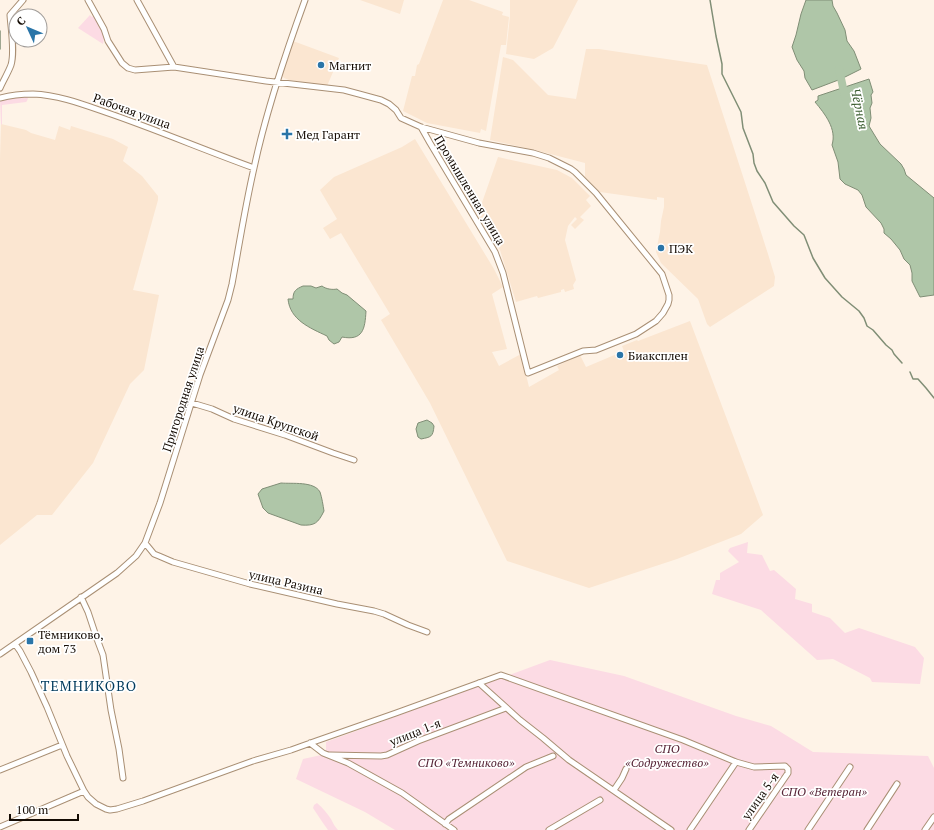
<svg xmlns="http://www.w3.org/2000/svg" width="934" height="830" viewBox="0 0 934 830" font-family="'PT Serif',serif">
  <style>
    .built { fill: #fbe6d1 }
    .green { fill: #fcdbe4 }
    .water { fill: #afc6a8; stroke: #808e76 }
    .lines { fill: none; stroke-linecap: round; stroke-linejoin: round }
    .stream { stroke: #808e76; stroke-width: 1.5 }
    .river { stroke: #afc6a8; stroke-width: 8 }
    .minor-casing { stroke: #a98f74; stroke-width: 7 }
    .minor { stroke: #fff; stroke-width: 5 }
    .poi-dot { fill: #2a75a8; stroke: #fff; stroke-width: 1.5 }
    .labels { text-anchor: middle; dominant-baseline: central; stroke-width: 3.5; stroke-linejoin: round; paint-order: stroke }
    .poi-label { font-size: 12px; fill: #130a02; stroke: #fff; text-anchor: start }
    .street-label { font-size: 12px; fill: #130a02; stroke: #fff }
    .park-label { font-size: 12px; font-style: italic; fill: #562436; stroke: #fff }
    .water-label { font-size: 13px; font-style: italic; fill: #3f6034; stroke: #fff }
    .quarter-label { font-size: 14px; letter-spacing: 1px; fill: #023b5d; stroke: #fff }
  </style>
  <rect width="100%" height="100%" fill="#fef3e7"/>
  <path class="built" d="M360 0H404L400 14Z
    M443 0H469L503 12 502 15 509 17 506 45H501L486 131 481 129 480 133 427 123 403 111 412 76H415L417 65 419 64Z
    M510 0H578L553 48 534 59 506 54 510 16Z
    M293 41 339 58 327 86 289 80 284 78 282 75V72Z
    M586 49H599L707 65 768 254 775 277 774 286 710 327 707 324 698 299 661 263 656 252 660 232 661 221 664 207V198L657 197V200L600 192 585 177V163L535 150 490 140 503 57 513 60 548 95 576 99Z
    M1 124 26 130 31 133 55 140 59 126 70 130 71 126 113 139 128 147 123 161 142 176 158 196V200L133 290 159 295 144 370 130 384 93 463 52 515H37L0 545V159Z
    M415 139 494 269 503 287 492 294 507 349 492 352 499 366 521 354 529 387 559 370 557 366 580 355 586 367 624 351 622 346 637 340 638 341 690 321 763 515 741 534 677 559 589 588 507 561 430 403 381 320 390 314 341 233 330 239 323 228 337 219 320 190 334 177 402 147Z
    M498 157 557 170 572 178 590 196 586 200 591 206 580 217 584 220 575 229 571 225 577 219 575 217 568 226 565 240 576 280 573 285 574 289 565 292 564 289 561 290V292L538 298 537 296 516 302 500 250 478 214Z"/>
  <path class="green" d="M90 15 92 17 94 15C99 23 106 34 103 44L78 28Z
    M20 97H27L28 98 27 101 26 102 2 105V125L1 124 0 100Z
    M748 542 747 553 762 555 770 571 774 570 796 589 795 599 812 604V612L830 618 845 633 859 628 915 647 924 658 920 684 872 682 870 678 833 659 817 660 761 610 712 594 716 580H720V573L739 562 728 551 730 548Z
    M550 660 624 676 736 716 771 726 813 752 928 756 934 768V830H395L365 812 296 779 303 759 326 754V742Z
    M317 803C323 808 327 813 331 819 333 823 335 827 338 830H328L323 823 313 808 314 805Z"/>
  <path class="water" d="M806 0H832L833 6 837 13 845 30 847 41 854 51 861 69 841 79 812 90 805 78 804 71 797 60 792 47 796 35 801 14Z
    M869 79 873 92 871 95 872 103 870 108 871 118 869 126 880 144 901 164 904 169 906 175 934 198V295L920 297 912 281V273L910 265 904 259 900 250 891 239 884 233V229L881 223 866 207 862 195 858 190 845 184 840 179 838 162 832 145C837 129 825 114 815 102L818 100V96Z
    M303 286H311L316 288 322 286C326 289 332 290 337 289L342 293 347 295 366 311C365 329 363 341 342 337L339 342 334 344 329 340 327 336C310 328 290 320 288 299H293C293 291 296 289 303 286Z
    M427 420 432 423 434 426C433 437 431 437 421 439L418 437 416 429 418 423Z
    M281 483C292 484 314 481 320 492 322 498 323 505 324 511 318 523 315 526 301 525L268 513 263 508 258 494 262 489Z"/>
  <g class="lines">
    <path class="stream" d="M710 0 716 36 722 64V74L741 112 743 128 753 154 754 163 757 171 765 183 773 202 794 226 804 235 813 258 825 278 842 297 859 311 864 318 867 326 873 330 886 345 892 350 894 354 902 363
      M0 31V49
      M910 372 913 379H918L926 388 934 398"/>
    <path class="river" d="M839 69 845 97"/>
    <defs>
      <path id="minor" d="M88 0 104 29 108 41 122 63 128 68 135 70 174 67
        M137 0 174 67 266 81 344 90 359 94 381 100 389 104 396 110 401 118 421 127 479 143 533 153 549 158 571 169 575 172 596 193 662 274 669 295V300L668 304 663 313 656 321 636 334 596 350 583 351 528 373 503 273 495 252 430 143 421 127
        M0 88C3 81 8 73 11 65 15 52 11 30 10 15L23 0
        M0 98C11 95 22 94 33 94 58 95 82 104 105 112 155 129 204 150 254 168
        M192 403 212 409 234 419 285 435 333 453 354 460
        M145 543 154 554 159 556 173 562 250 584 337 604 374 611 384 614 408 625 427 632
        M81 597 88 612 97 639 103 655 111 710 119 749 123 778
        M15 644 20 651 31 672 47 707 67 756 84 791 88 797 96 804 106 809 110 810 117 809 143 801 253 761 291 750 316 741 396 713 501 675 683 740 736 762 754 767 785 766 788 769V773L749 830
        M0 654 117 573 136 556 145 543 160 503 200 375 228 300 232 284C239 246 245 207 254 168 266 111 285 55 305 0
        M479 683 520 720 543 738 569 760 671 830
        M310 743 323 753 348 763 402 793 454 830
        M329 755 381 756 387 755 418 741 506 708
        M0 770 62 745
        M614 790 622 778 626 769
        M445 824 449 819 526 767 553 756
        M0 827 84 791
        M549 830 600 800
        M690 830 736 762
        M808 830 850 767
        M867 830 897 784
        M925 830 934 817"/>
    </defs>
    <use href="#minor" class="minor-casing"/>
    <use href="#minor" class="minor"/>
  </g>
  <g class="poi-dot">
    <circle cx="321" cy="65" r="4"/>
    <path d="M285 128h4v4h4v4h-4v4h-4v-4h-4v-4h4z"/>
    <circle cx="661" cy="248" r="4"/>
    <circle cx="620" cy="355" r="4"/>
    <rect x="26" y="637" width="8" height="8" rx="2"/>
  </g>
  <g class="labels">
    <g class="poi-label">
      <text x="329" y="65">Магнит</text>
      <text x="296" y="134">Мед Гарант</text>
      <text x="669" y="248">ПЭК</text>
      <text x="628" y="355">Биаксплен</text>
      <text x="38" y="634">Тёмниково,<tspan x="38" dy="14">дом 73</tspan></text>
    </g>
    <g class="street-label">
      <text transform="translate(132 111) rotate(20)">Рабочая улица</text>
      <text transform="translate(470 190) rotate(59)">Промышленная улица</text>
      <text transform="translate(183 399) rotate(-72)">Пригородная улица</text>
      <text transform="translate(276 422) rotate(19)">улица Крупской</text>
      <text transform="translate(286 582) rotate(13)">улица Разина</text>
      <text transform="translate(415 732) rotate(-22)">улица 1-я</text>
      <text transform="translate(760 796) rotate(-55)">улица 5-я</text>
    </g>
    <g class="park-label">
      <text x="667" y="748">СПО<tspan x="667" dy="14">«Содружество»</tspan></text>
      <text x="466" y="762">СПО «Темниково»</text>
      <text x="824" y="791">СПО «Ветеран»</text>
    </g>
    <g class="water-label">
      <text transform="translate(860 109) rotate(78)">Чёрная</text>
    </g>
    <g class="quarter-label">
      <text x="89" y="685">ТЕМНИКОВО</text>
    </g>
  </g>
  <g transform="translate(28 28) rotate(314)"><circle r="19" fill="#ffffff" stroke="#a19d9a"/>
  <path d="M0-3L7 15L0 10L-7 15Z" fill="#2a75a8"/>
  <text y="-6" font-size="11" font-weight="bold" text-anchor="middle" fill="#130a02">С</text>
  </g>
  <path d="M10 814v6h68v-6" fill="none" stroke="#130a02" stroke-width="2"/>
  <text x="16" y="814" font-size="12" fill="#130a02" stroke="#ffffff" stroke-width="3" paint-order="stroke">100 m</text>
</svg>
